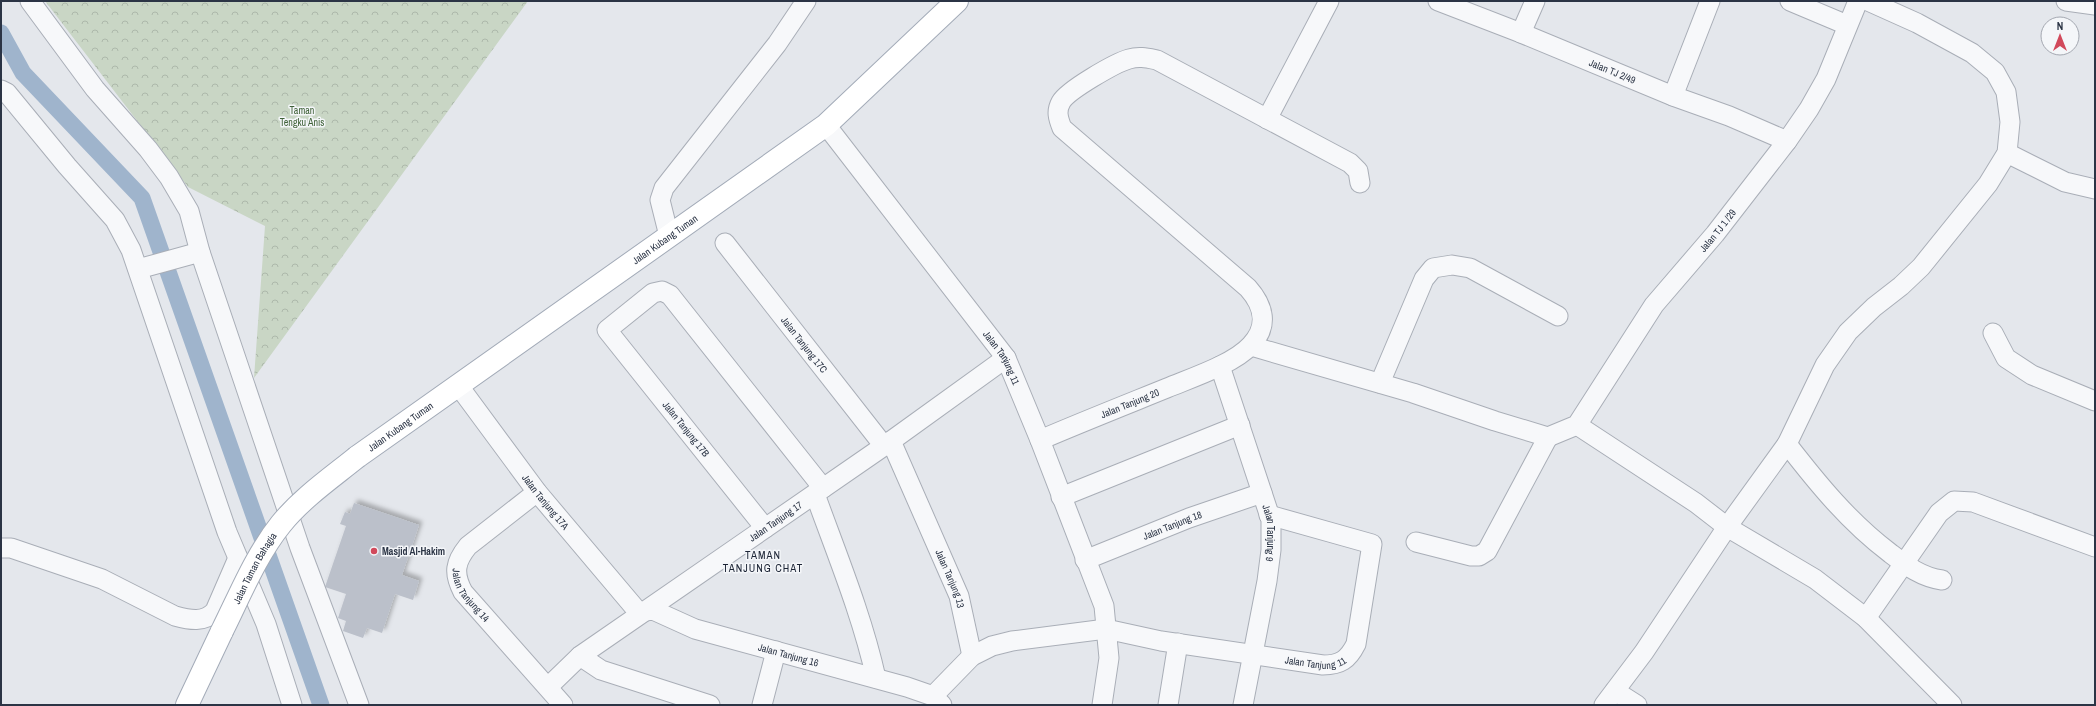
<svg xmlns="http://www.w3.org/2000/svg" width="2096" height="706" viewBox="0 0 2096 706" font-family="'Archivo Narrow',sans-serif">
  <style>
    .forest { fill: url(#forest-crowns) }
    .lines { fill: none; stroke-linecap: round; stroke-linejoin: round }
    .canal { stroke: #9fb4cc; stroke-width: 17 }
    .building { fill: #bbc0ca; filter: url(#shadow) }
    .minor-casing { stroke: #a9aeb7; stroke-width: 21 }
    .major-casing { stroke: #a3abb8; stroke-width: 24 }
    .minor { stroke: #f7f8fa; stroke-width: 19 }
    .major { stroke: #fff; stroke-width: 22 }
    .major-bridge-casing { stroke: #a3abb8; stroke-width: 24; stroke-linecap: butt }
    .major-bridge { stroke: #fff; stroke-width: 22 }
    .poi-dot { fill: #d1495b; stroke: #f4f6f9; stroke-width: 1.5 }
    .labels { text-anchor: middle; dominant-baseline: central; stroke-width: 3; stroke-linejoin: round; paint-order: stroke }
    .street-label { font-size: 10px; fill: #2b3445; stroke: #f4f6f9 }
    .park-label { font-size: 10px; fill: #3f6138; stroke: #f4f6f9 }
    .poi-label { font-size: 10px; font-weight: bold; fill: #2b3445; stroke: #f4f6f9; text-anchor: start }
    .neighbourhood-label { font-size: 11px; letter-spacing: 1px; fill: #1d2536; stroke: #f4f6f9 }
  </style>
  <defs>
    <pattern id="forest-crowns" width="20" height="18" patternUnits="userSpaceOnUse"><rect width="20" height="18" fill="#c9d6c5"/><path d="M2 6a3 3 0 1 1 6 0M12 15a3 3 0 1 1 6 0" fill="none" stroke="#adb8ab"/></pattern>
    <filter id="shadow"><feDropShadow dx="3.5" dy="-3.5" stdDeviation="2" flood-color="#0004"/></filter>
  </defs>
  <rect width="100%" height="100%" fill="#e4e7ec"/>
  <path class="forest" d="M45 1H528L254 378 265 226 188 187Z"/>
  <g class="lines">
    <path class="canal" d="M1 33 23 73 142 198 321 705"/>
  </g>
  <path class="building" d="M354 503 419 525 402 575 419 581 413 600 395 594 382 633 367 628 363 638 343 631 346 621 338 618 346 594 325 587 346 526 340 524 345 512 350 514Z"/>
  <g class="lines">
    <defs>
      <g id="minor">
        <path d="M30 1 95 89 148 149 169 177 189 211 200 252 300 548 359 705"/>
        <path id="s1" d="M1438 1 1521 33 1673 96 1729 116 1787 141"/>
        <path d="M1790 1 1847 25"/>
        <path d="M2066 1 2095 5"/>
        <path d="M1521 33 1535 1"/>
        <path d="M1 90 7 93 67 166 115 220 131 250 227 532 266 624 292 705"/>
        <path d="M1673 96 1710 1"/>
        <path d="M1267 119 1329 1"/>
        <path id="s2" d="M826 125 1006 358 1040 440 1104 606 1109 658 1102 705"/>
        <path d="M2007 153 2065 182 2095 189"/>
        <path d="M669 236 660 200 664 188 777 44 806 1"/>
        <path id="s3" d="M725 243 884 446"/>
        <path d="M138 269 200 252"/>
        <path d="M1993 333 2006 358 2032 375 2095 401"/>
        <path d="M1251 346 1413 393 1495 421 1548 437"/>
        <path id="s4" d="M1220 366 1271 520V550L1267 581 1243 705"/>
        <path d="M1380 383 1424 279 1433 268 1452 265 1470 268 1558 316"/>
        <path id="s5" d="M458 385 537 492 640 614"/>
        <path d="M1577 425 1696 503 1727 527 1815 579 1866 618 1952 705"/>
        <path id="s6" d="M1548 437 1577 425 1654 305 1715 234 1787 141 1809 109 1826 79 1858 1"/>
        <path id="s7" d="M1040 440C1082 422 1125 405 1167 388 1191 378 1234 364 1251 345 1269 326 1264 306 1248 288L1062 128C1058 118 1056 111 1061 102 1068 90 1115 63 1129 59 1139 56 1147 58 1157 60L1350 163 1358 171 1360 183"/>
        <path id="s8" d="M891 441 959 596 972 656"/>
        <path d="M1787 444C1818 484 1849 522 1890 553 1907 566 1921 577 1942 580"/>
        <path id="s9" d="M537 492 468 546C455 562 453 573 463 592L563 705"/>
        <path d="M815 494C837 555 862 615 876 678"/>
        <path d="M1061 497 1240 425"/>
        <path d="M765 528 607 330 653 293 662 291 670 295 823 488"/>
        <path d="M1416 542 1471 556H1479L1487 551 1548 437"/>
        <path d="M1 548H11L102 579 175 616C190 620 204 623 215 611L238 558"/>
        <path id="s10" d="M1085 560 1189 518 1262 493"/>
        <path id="s11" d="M645 611 653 610 695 629 907 687 933 696 942 705"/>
        <path d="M1866 618 1939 513 1954 501 1973 502 2095 547"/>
        <path d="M580 656 601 670 710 705"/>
        <path id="s12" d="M548 687 580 656 884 446 1006 358"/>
        <path d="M1615 691 1637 705"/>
        <path id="s13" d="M933 696 972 656 992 646 1012 641 1106 629 1161 641 1323 665C1340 665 1348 660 1356 644L1372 544 1269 515"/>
        <path d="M762 705 776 651"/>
        <path d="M1168 705 1178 643"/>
        <path d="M1604 705 1644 652 1727 527 1787 444 1825 365 1848 332 1874 307 1901 286 1921 267 1988 184 2007 153 2010 122 2006 92 1995 72 1972 53 1917 23 1868 1"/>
      </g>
      <g id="major">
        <path id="s14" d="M357 457 826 125 957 1"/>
        <path d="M187 705 222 631"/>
      </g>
    </defs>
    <use href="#minor" class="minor-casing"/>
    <use href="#major" class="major-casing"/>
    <use href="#minor" class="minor"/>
    <use href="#major" class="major"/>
    <defs>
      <g id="major-bridge">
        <path id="s15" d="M222 631C240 595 256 555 281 524 302 498 331 478 357 457"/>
      </g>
    </defs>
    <use href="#major-bridge" class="major-bridge-casing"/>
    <use href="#major-bridge" class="major-bridge"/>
  </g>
  <circle class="poi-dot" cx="374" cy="551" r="4"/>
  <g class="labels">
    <g class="street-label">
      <text stroke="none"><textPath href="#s1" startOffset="188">Jalan TJ 2/49</textPath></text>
      <text stroke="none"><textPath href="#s6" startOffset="272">Jalan TJ 1 /29</textPath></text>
      <text stroke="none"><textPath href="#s14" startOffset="377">Jalan Kubang Tuman</textPath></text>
      <text stroke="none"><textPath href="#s3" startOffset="129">Jalan Tanjung 17C</textPath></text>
      <text stroke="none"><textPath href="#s2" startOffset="292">Jalan Tanjung 11</textPath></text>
      <text stroke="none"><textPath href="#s7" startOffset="97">Jalan Tanjung 20</textPath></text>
      <text stroke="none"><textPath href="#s14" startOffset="53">Jalan Kubang Tuman</textPath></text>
      <text transform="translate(686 429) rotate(51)">Jalan Tanjung 17B</text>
      <text stroke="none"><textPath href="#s5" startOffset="146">Jalan Tanjung 17A</textPath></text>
      <text stroke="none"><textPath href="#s12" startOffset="282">Jalan Tanjung 17</textPath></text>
      <text stroke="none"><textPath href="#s10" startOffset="94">Jalan Tanjung 18</textPath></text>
      <text stroke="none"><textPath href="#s4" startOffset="175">Jalan Tanjung 9</textPath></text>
      <text stroke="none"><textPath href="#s15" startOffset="71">Jalan Taman Bahagia</textPath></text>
      <text stroke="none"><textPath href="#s8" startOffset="150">Jalan Tanjung 13</textPath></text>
      <text stroke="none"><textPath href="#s9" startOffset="144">Jalan Tanjung 14</textPath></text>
      <text stroke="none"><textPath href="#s11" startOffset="151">Jalan Tanjung 16</textPath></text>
      <text stroke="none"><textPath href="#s13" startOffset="406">Jalan Tanjung 11</textPath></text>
    </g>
    <g class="park-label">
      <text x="302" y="110">Taman<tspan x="302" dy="12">Tengku Anis</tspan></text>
    </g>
    <g class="poi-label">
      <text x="382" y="551">Masjid Al-Hakim</text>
    </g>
    <g class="neighbourhood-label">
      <text x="763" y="555">TAMAN<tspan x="763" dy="13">TANJUNG CHAT</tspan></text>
    </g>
  </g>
  <rect width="2096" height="706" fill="none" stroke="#2b3445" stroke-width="4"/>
  <g transform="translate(2060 36)"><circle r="19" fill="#f4f6f9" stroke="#a4a8b1"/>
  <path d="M0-3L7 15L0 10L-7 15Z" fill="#d1495b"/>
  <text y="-6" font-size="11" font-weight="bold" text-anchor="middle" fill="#2b3445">N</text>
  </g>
</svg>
